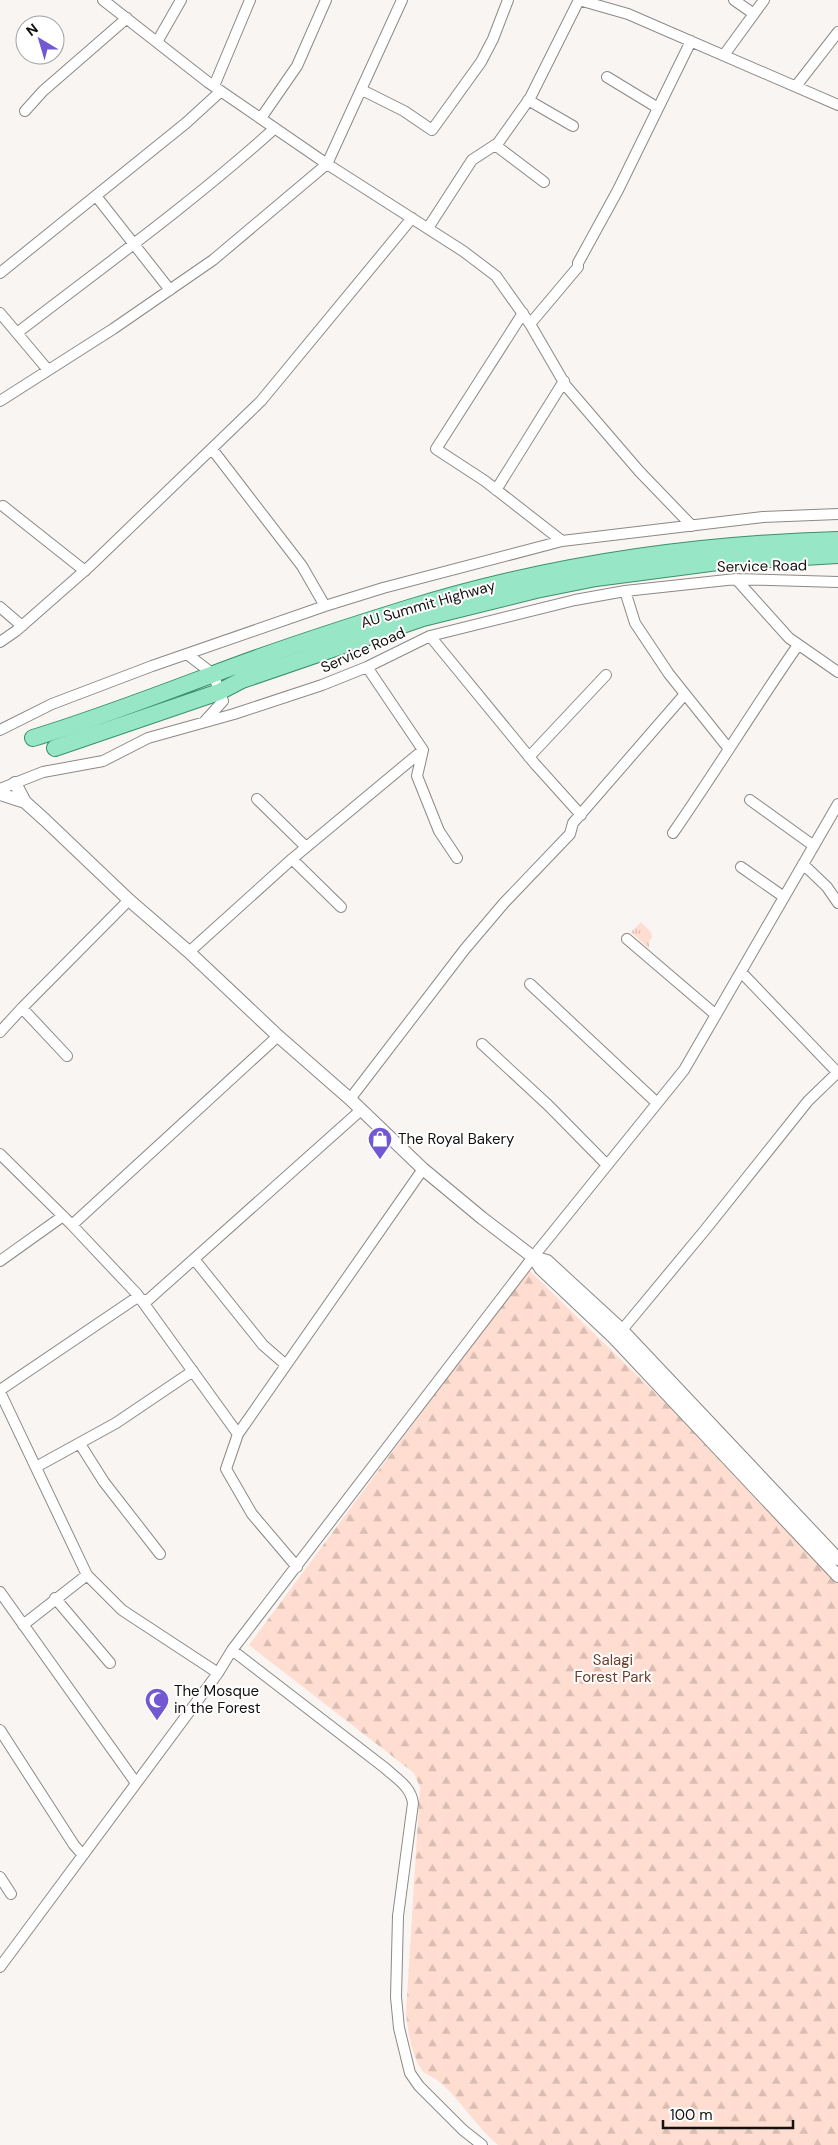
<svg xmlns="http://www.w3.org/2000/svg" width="838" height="2145" viewBox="0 0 838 2145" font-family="'DM Sans',sans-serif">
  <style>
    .grass { fill: url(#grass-tufts) }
    .forest { fill: url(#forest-firs) }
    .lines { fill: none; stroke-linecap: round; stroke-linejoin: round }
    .minor-casing { stroke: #8c8987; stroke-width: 12 }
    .tertiary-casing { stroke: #8c8987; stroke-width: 14 }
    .primary-casing { stroke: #3b906d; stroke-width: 18 }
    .minor { stroke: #fff; stroke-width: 10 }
    .tertiary { stroke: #fff; stroke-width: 12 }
    .primary { stroke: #97e6c5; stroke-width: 16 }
    .labels { text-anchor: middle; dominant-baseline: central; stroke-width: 4; stroke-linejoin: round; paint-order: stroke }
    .street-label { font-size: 15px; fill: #121110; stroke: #fff }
    .poi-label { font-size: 15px; fill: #121110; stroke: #fff; text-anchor: start }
    .park-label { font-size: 15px; fill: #6d3d2a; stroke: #fff }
  </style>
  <defs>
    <pattern id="grass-tufts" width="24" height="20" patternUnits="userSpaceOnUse" patternTransform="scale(1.25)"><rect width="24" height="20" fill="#ffddd1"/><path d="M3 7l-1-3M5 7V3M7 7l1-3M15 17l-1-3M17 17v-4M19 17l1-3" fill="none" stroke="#dabdb2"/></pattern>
    <pattern id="forest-firs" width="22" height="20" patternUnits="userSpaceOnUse" patternTransform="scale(1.25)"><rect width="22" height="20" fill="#ffddd1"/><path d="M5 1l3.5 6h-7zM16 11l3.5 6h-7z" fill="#dabdb2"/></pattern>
  </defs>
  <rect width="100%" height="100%" fill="#f9f5f3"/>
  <path class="grass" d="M641 922 651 932 652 937 649 942V949L631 932Z"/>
  <path class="forest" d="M528 1269 727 1463 838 1580V2145H498C475 2126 460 2098 437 2080 431 2076 424 2074 421 2069 411 2051 408 2033 406 2013L420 1787 414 1773 249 1645Z"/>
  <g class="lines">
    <defs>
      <path id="minor" d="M103 0 209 83 327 164 463 251 496 276 530 324 566 386 639 471 692 526
        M734 0 754 14
        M157 42 181 0
        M724 55 764 0
        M607 77 658 108
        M214 86 250 0
        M796 86 838 32
        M362 90 404 111 432 130 481 62 493 39 508 0
        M528 100 573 126
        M25 111 43 91 127 18
        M261 118 297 66 326 0
        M495 145 544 182
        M96 196 170 290
        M428 228 472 160 498 143 530 98 579 0 628 14 838 105
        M0 273 186 123 221 91
        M0 313 48 370
        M523 313 436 449 485 481 562 541
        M530 324 578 267V263L618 190 691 41
        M17 333C104 266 193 202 275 128
        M0 401 113 329 213 260 327 164 402 0
        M212 449 302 566 325 606
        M496 490 564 381
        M3 506 85 571
        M736 579 789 638 838 672
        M625 591 635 623 669 674 729 749
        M0 607 22 626
        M430 636 535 764 581 815
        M0 642 16 631 90 566 261 401 412 218
        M187 654 213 674 223 701 204 722
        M367 667 423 750 417 776 439 831 457 858
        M0 730 52 704 152 666 325 606 383 588 562 541 763 517 838 514
        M529 757 606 675
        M0 789 43 772 103 761 148 738 234 714 322 685 367 667 430 636 575 600 625 591 736 579 838 582
        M257 799 306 847
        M750 800 814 846
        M673 833C716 771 755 707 798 645
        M292 859 341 907
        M803 864 827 887 838 903
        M741 867 784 897
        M627 939 716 1015
        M189 952 292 859 423 750
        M741 972 837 1072
        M530 984 657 1103
        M22 1008 67 1056
        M0 1032 22 1008 129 900
        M482 1044 549 1106 607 1165
        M350 1099 465 949 504 903 570 834 573 823 685 694
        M0 1154 72 1225 137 1294 238 1434
        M72 1225 278 1036
        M194 1259 263 1345 286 1365
        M0 1261 63 1216
        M622 1330 705 1230 808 1101 838 1072
        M0 1390 136 1298 148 1300 361 1110
        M0 1392 87 1575 122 1610 218 1673
        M80 1444 104 1482 160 1554
        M36 1467 116 1423 193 1371
        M297 1567 252 1514 226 1469 238 1434 423 1169
        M0 1592 136 1783
        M55 1598 110 1663
        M23 1625 87 1575
        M232 1650 385 1768C397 1779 411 1787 413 1803L398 1916 396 1997 399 2028 410 2073 419 2086 463 2130 482 2145
        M0 1730 74 1845 82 1854
        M0 1877 11 1894
        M0 1967 218 1673 232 1650 533 1257 684 1070 838 804"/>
      <path id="tertiary" d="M15 783 25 802
        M0 794 25 802 45 820 129 900 189 952 278 1036 350 1099 423 1169 482 1218 533 1257 541 1269 614 1338 838 1576
        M533 1257 547 1261 622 1330 838 1559"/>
      <path id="primary" d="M33 738C102 717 168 691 235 666 292 645 351 626 409 608 548 565 693 544 838 540
        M55 748 219 692 242 680 423 618 536 590 596 578 718 562 838 555"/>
    </defs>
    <use href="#minor" class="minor-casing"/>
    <use href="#tertiary" class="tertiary-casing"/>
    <use href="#primary" class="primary-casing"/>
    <use href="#minor" class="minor"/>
    <use href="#tertiary" class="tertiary"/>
    <use href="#primary" class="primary"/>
  </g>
  <defs>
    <symbol id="shop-pin" viewBox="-11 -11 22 30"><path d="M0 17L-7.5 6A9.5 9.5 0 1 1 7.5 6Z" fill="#7258d1" stroke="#fff"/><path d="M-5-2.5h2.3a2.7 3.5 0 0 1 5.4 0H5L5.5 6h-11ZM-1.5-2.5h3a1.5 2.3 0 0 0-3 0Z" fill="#fff"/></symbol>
    <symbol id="mosque-pin" viewBox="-11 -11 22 30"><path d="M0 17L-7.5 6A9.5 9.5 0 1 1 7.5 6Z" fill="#7258d1" stroke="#fff"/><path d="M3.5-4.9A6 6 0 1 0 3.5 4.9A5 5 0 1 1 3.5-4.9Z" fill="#fff"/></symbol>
  </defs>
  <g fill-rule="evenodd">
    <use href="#shop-pin" x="366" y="1125" width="28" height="38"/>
    <use href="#mosque-pin" x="143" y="1686" width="28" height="38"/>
  </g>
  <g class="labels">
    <g class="street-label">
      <text transform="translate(762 566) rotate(-1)">Service Road</text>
      <text transform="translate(428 604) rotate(-16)">AU Summit Highway</text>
      <text transform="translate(363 650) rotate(-24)">Service Road</text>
    </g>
    <g class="poi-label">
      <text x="398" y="1139">The Royal Bakery</text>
      <text x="174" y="1691">The Mosque<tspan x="174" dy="17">in the Forest</tspan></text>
    </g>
    <g class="park-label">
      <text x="613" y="1660">Salagi<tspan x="613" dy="17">Forest Park</tspan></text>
    </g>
  </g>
  <g transform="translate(40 40) rotate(322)"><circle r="24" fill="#ffffff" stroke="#a0a09f"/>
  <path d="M0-4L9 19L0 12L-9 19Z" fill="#7258d1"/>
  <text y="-8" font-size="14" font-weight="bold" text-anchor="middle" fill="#121110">N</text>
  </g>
  <path d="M663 2120v8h130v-8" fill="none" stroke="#121110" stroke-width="2.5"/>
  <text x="670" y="2120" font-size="15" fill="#121110" stroke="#ffffff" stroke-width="4" paint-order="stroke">100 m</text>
</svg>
